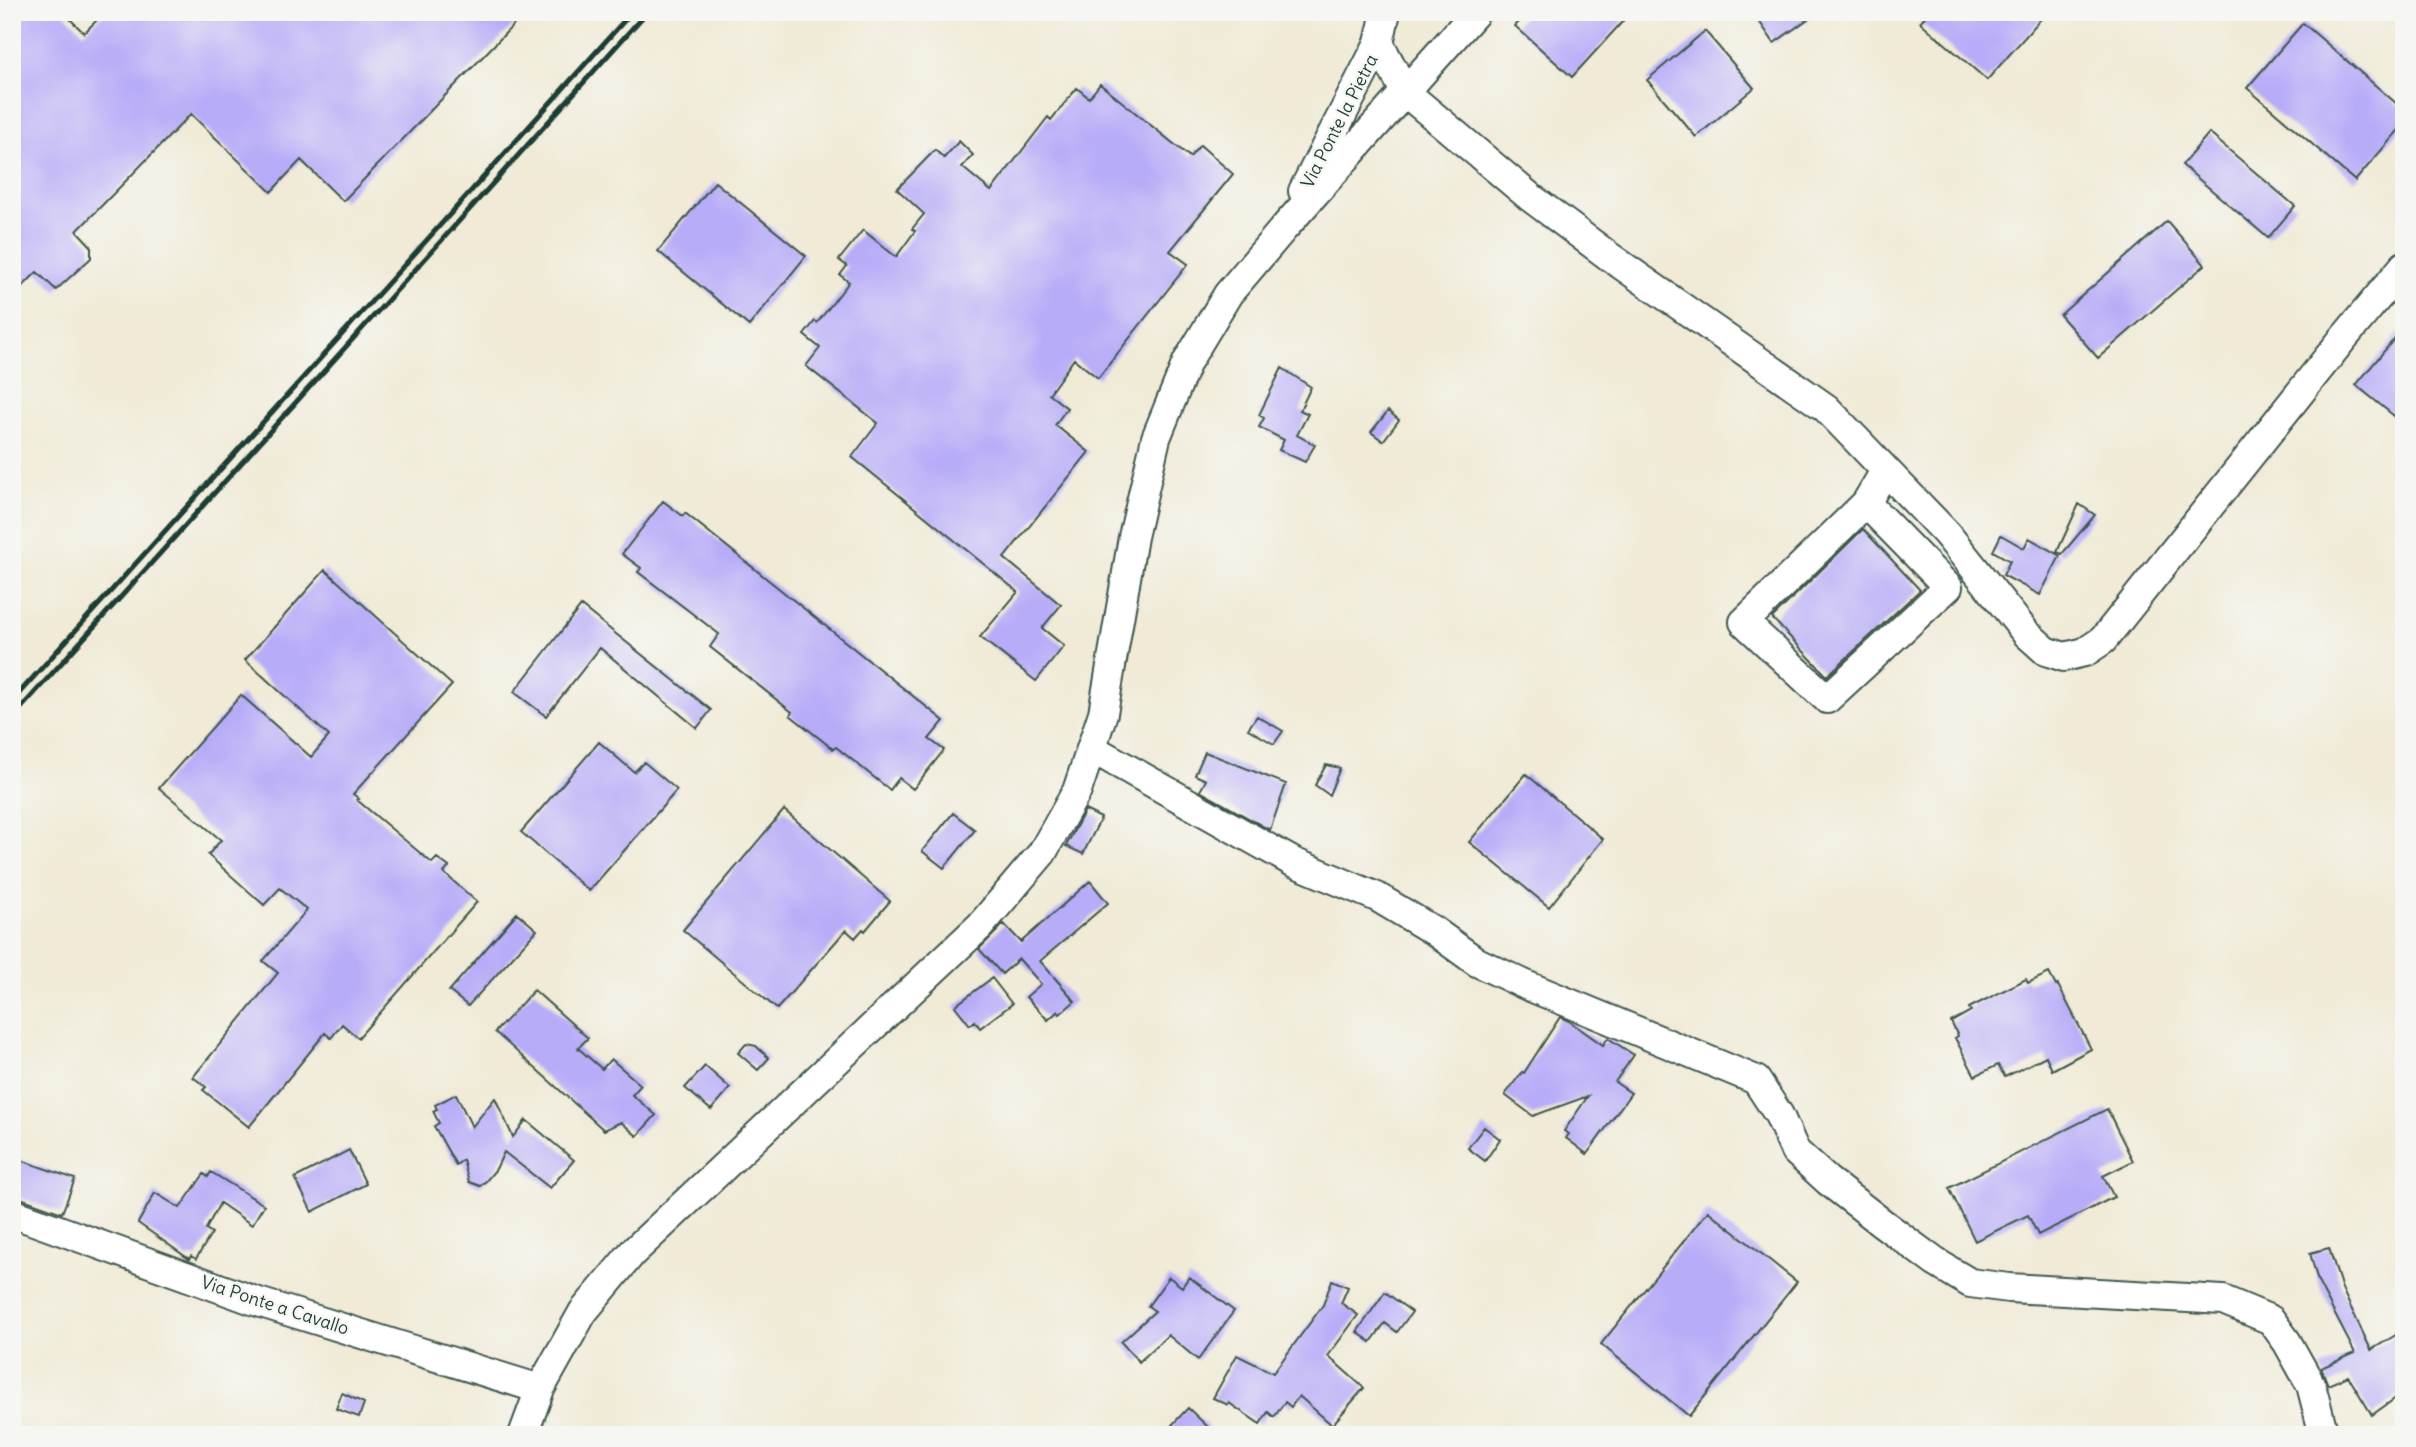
<svg xmlns="http://www.w3.org/2000/svg" width="2416" height="1447" viewBox="0 0 2416 1447" font-family="Delius,sans-serif">
  <style>
    .building { fill: #b7acf8 }
    .lines { fill: none; stroke-linecap: round; stroke-linejoin: round }
    .minor-casing { stroke: #3e574c; stroke-width: 32 }
    .minor { stroke: #fff; stroke-width: 28 }
    .rail { stroke: #1f3d34; stroke-width: 5 }
    .labels { text-anchor: middle; dominant-baseline: central; stroke-width: 5; stroke-linejoin: round; paint-order: stroke }
    .street-label { font-size: 18px; fill: #1f3d34; stroke: #f6f6f2 }
  </style>
  <rect width="100%" height="100%" fill="#f6f6f2"/>
  <filter id="ink" filterUnits="userSpaceOnUse"><feTurbulence type="fractalNoise" baseFrequency=".0143" numOctaves="2"/><feDisplacementMap in="SourceGraphic" scale="14" xChannelSelector="R" yChannelSelector="G"/><feConvolveMatrix kernelMatrix="1 2 1 2 8 2 1 2 1" color-interpolation-filters="sRGB"/></filter>
  <filter id="wash" filterUnits="userSpaceOnUse"><feTurbulence type="fractalNoise" baseFrequency=".00686" numOctaves="4" result="noise"/><feDisplacementMap in="SourceGraphic" scale="28" xChannelSelector="R" yChannelSelector="G"/><feGaussianBlur stdDeviation="1.57" result="paint"/><feColorMatrix in="noise" values="0 0 0 0 0 0 0 0 0 0 0 0 0 0 0 0 0 1.4 0 .05"/><feComposite in="paint" operator="in"/></filter>
  <g filter="url(#wash)">
    <rect width="100%" height="100%" fill="#f0ead6"/>
    <g id="blocks">
      <path class="building" d="M12 12H63L84 33 105 12H526L343 201 301 160 271 192 191 114 77 231 91 246V258L56 290 37 272 12 297Z
        M1528 12H1613L1623 21 1572 77 1515 26Z
        M1753 12H1818L1774 43Z
        M1929 12H2047L1987 80 1920 22Z
        M2303 23 2404 110V124L2355 181 2247 88Z
        M1705 31 1754 88 1696 137 1647 80Z
        M1100 84 1190 157 1200 145 1233 174 1170 251 1188 264 1098 378 1074 359 1049 394 1067 408 1055 425 1089 452 1004 558 1061 605 1042 628 1064 646 1036 681 980 637 1018 592 852 457 878 423 806 366 820 348 804 335 815 321 817 323 849 282 840 275 847 266 839 260 863 230 896 257 915 231 912 229 924 214 897 189 935 150 944 158 959 141 973 155 962 167 991 191 1048 117 1051 120 1077 88 1089 98Z
        M2209 133 2295 206 2268 238 2182 165Z
        M715 182 806 256 749 326 658 251Z
        M2167 221 2205 265 2098 358 2060 315Z
        M2404 327V424L2356 385Z
        M1282 368 1311 387 1300 410 1308 414 1297 435 1315 445 1305 462 1279 450 1284 440 1259 427 1264 418 1259 415Z
        M1388 411 1399 420 1383 441 1371 432Z
        M663 501 683 516 685 513 944 721 929 739 944 750 913 789 899 778 890 790 836 747 833 749 790 715 792 712 710 647 719 634 638 572 641 568 622 554Z
        M2079 504 2095 515 2062 554 2057 552Z
        M1863 529 1920 590 1827 676 1772 618Z
        M2001 535 2024 548 2029 538 2060 556 2040 595 2003 575 2010 561 1993 551Z
        M325 570 452 685 353 794 359 799 357 800 432 863 437 858 449 867 444 873 477 902 358 1038 342 1024 331 1038 325 1033 249 1127 203 1090 206 1087 193 1077 278 973 263 961 307 910 280 888 264 905 208 855 221 840 159 788 241 695 311 757 329 736 245 660Z
        M581 606 711 710 697 728 600 648 546 716 514 692Z
        M1257 716 1283 731 1274 744 1248 729Z
        M599 742 634 772 644 762 677 790 589 891 521 832Z
        M1205 752 1286 784 1270 830 1200 791 1206 780 1195 775Z
        M1326 765 1340 768 1329 795 1315 785Z
        M1526 774 1603 839 1549 907 1469 842Z
        M784 810 890 901 865 931 863 929 855 938 846 930 777 1009 683 930Z
        M1085 810 1101 818 1083 854 1066 846Z
        M953 813 975 830 944 868 922 851Z
        M1090 881 1108 903 1040 961 1075 1001 1060 1014 1058 1011 1048 1020 1026 997 1041 984 1019 959 1002 974 979 949 1004 924 1021 942Z
        M517 913 537 930 468 1006 449 991Z
        M2049 973 2056 986 2058 985 2091 1049 2052 1070 2046 1056 2005 1077 1998 1065 1975 1076 1955 1038 1958 1036 1951 1022 1971 1011 1969 1008 2026 979 2028 983Z
        M992 978 1012 1004 980 1028 975 1021 970 1025 955 1006Z
        M534 990 588 1038 578 1048 602 1069 611 1059 641 1085 632 1095 656 1115 637 1136 621 1122 604 1130 495 1032Z
        M1560 1017 1569 1021 1603 1045 1608 1038 1634 1055 1615 1082 1631 1093 1587 1154 1566 1138 1569 1134 1564 1131 1588 1096 1533 1116 1505 1095 1522 1072 1524 1073Z
        M746 1044 756 1046 769 1058 758 1070 738 1053Z
        M705 1066 730 1088 711 1110 685 1088Z
        M456 1094 472 1127 495 1098 513 1137 526 1120 574 1160 550 1188 504 1152 496 1169 486 1181 480 1186 469 1182 463 1160 456 1165 434 1126 439 1123 433 1111 437 1109 435 1105Z
        M2107 1109 2133 1161 2103 1176 2114 1197 2038 1235 2028 1215 1975 1241 1949 1188Z
        M1484 1127 1500 1139 1485 1161 1468 1148Z
        M349 1150 366 1184 312 1212 295 1178Z
        M12 1157 75 1179 62 1213 12 1195Z
        M211 1172 264 1205 252 1225 220 1203 206 1229 212 1233 196 1259 191 1256 189 1259 138 1223 155 1193 180 1208 204 1174 208 1177Z
        M1708 1211 1797 1282 1689 1416 1601 1344Z
        M2329 1248 2342 1289 2371 1350 2404 1330V1392L2372 1415 2348 1376 2328 1385 2321 1368 2355 1353 2318 1282 2310 1253Z
        M1169 1277 1182 1287 1189 1277 1234 1311 1198 1360 1168 1335 1139 1362 1121 1342 1155 1311 1148 1306Z
        M1332 1280 1348 1287 1341 1303 1358 1315 1328 1356 1364 1388 1332 1425 1299 1396 1291 1407 1285 1402 1274 1417 1268 1412 1260 1424 1229 1403 1228 1405 1213 1398 1237 1355 1273 1373 1323 1305Z
        M1385 1292 1412 1312 1397 1332 1385 1323 1371 1342 1357 1332Z
        M342 1393 364 1403 359 1417 336 1409Z
        M1188 1408 1208 1427 1200 1435H1182L1172 1425Z"/>
    </g>
  </g>
  <g filter="url(#ink)">
    <use href="#blocks" fill-opacity="0" stroke="#3e574c" stroke-width="2"/>
    <g class="lines">
      <defs>
        <path id="minor" d="M1379 43 1405 92 1530 197 1610 257 1826 408 1946 533 2026 633 2046 651 2064 657 2085 652 2103 640 2342 340 2404 266
          M1303 191 1379 43 1386 12
          M1866 503 1948 587 1827 699 1744 622 1866 503 1885 471
          M1091 748 1293 862 1377 897 1434 931 1477 962 1528 986 1756 1080 1779 1115 1795 1151 1828 1181 1881 1222 1935 1262 1970 1283 2009 1288 2223 1300 2271 1320 2287 1342 2311 1385 2324 1435
          M12 1213 255 1301 540 1389
          M523 1435 540 1389 583 1312 632 1253 980 926 1042 853 1077 791 1103 713 1133 537 1156 438 1187 362 1228 294 1284 228 1476 12"/>
      </defs>
      <use href="#minor" class="minor-casing"/>
      <use href="#minor" class="minor"/>
      <path class="rail" d="M12 701 632 12
        M12 718 647 12"/>
    </g>
  </g>
  <g class="labels">
    <g class="street-label">
      <text transform="translate(1339 121) rotate(-63)">Via Ponte la Pietra</text>
      <text transform="translate(275 1305) rotate(18)">Via Ponte a Cavallo</text>
    </g>
  </g>
  <rect width="2416" height="1447" fill="none" stroke="#f6f6f2" stroke-width="42"/>
</svg>
